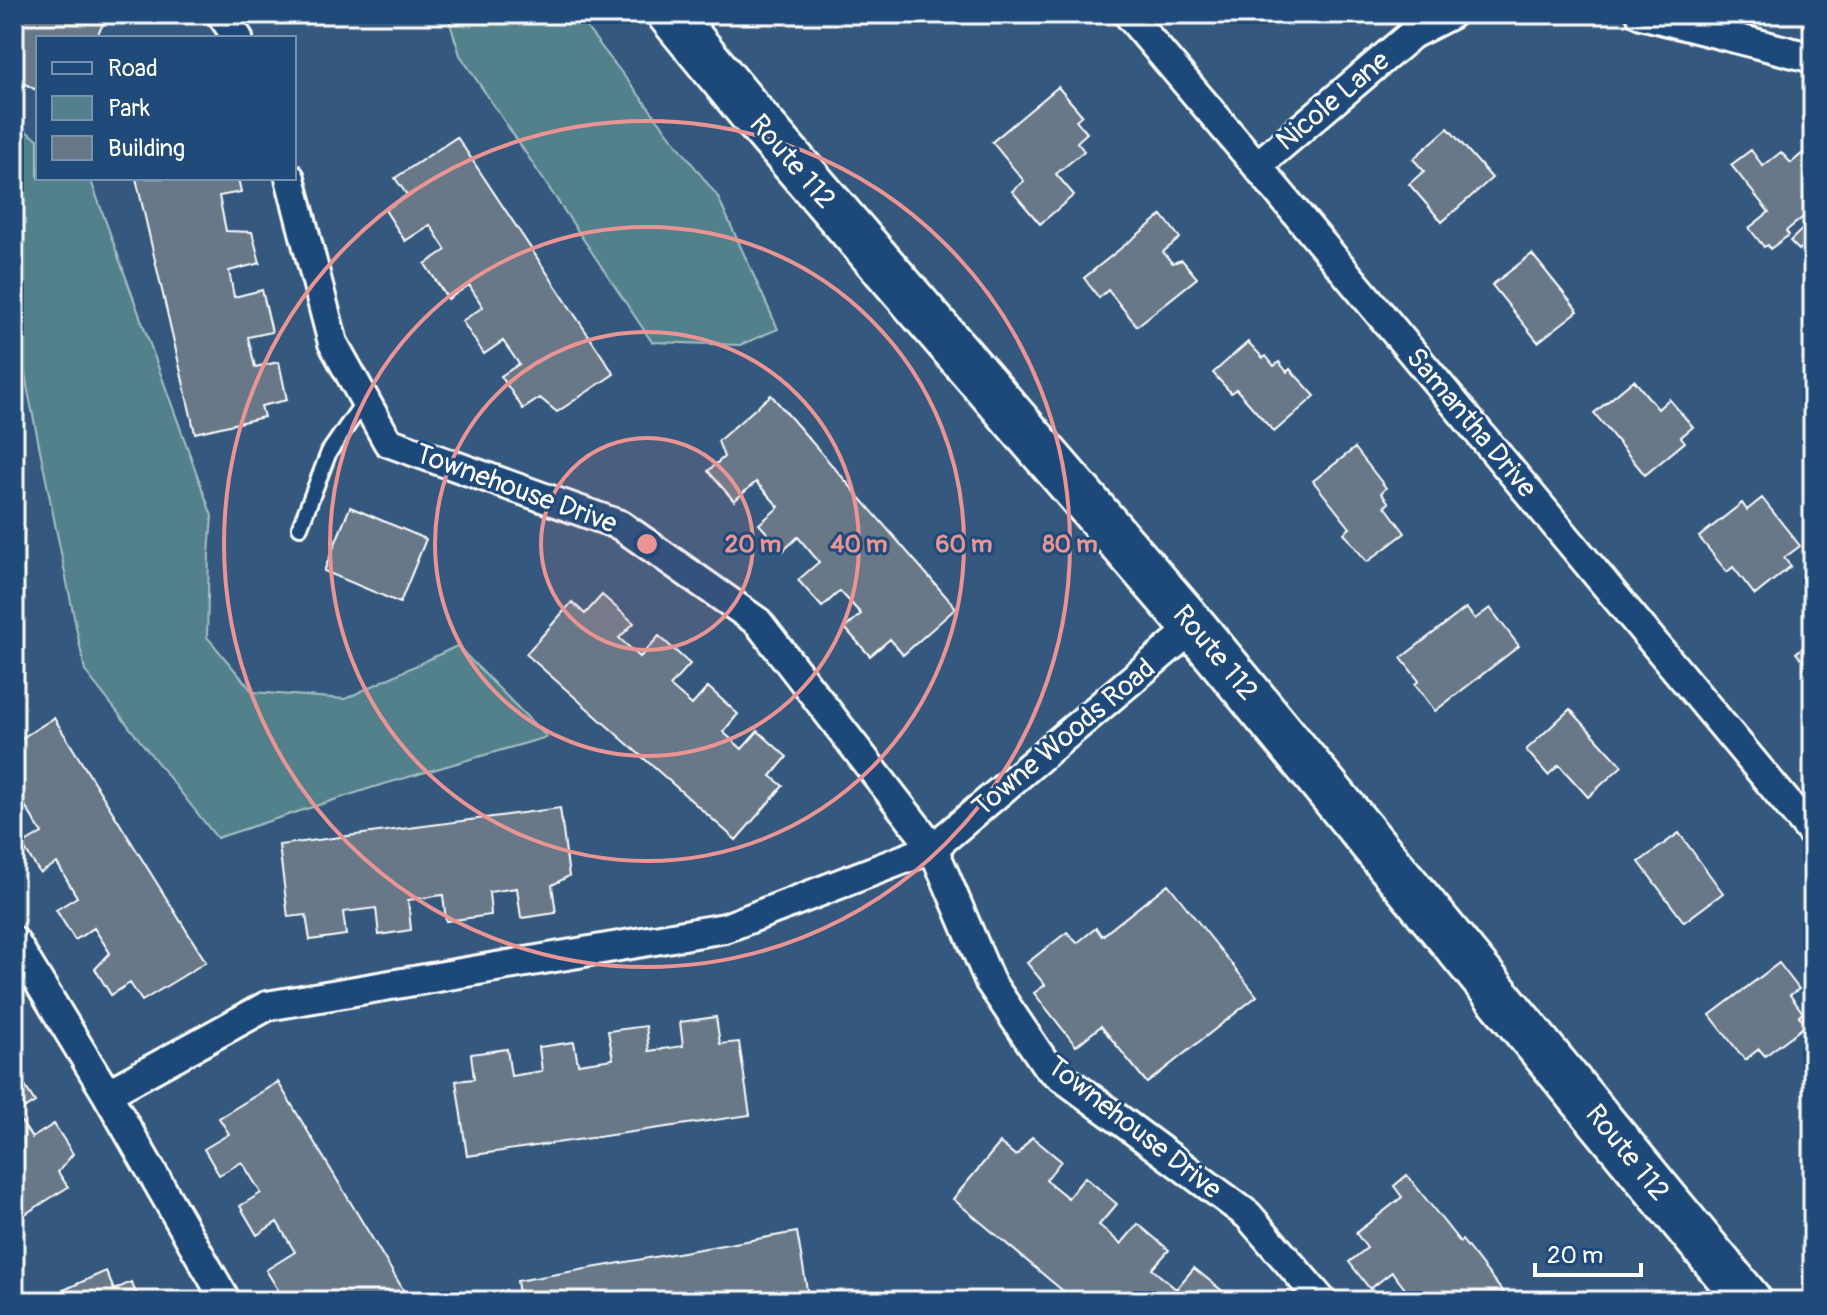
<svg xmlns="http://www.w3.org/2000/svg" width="1827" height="1315" viewBox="0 0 1827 1315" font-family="Pangolin,sans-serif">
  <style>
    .green { fill: #52818b; stroke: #a8c0c5; stroke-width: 2 }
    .building { fill: #687888; stroke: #fff; stroke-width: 2 }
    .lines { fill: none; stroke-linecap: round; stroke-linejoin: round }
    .service-casing { stroke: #fff; stroke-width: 20 }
    .minor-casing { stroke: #fff; stroke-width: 34 }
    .primary-casing { stroke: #fff; stroke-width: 50 }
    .service { stroke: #1f4a7a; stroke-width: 14 }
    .minor { stroke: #1f4a7a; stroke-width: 28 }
    .primary { stroke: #1f4a7a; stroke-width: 44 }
    .ring { fill: none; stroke: #ea9494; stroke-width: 4 }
    .labels { text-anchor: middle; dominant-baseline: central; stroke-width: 6; stroke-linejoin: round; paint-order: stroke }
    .street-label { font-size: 28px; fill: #fff; stroke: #1f4a7a }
    .centre { fill: #ea9494; stroke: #1f4a7a; stroke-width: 4 }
    .ring-label { font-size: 24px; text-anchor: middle; font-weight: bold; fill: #ea9494; stroke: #1f4a7a; stroke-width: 6; stroke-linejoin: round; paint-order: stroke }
  </style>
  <rect width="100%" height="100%" fill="#35587e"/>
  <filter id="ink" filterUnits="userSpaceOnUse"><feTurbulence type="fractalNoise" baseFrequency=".0125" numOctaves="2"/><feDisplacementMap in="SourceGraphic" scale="16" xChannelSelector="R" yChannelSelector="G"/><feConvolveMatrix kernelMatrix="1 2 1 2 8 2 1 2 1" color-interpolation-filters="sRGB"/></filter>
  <g filter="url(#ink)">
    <path class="green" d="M447 14H576L718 197 778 329 740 345 652 342 460 55Z
      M14 124 38 139V178H90L212 516 209 554 207 637 253 692 345 699 457 646 547 737 374 787 217 838 85 671 27 386 14 304Z"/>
    <path class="building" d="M14 14H109L97 35 102 38H38V91L14 78Z
      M1058 87 1082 115 1076 120 1087 133 1077 142 1084 151 1056 174 1074 195 1040 224 1012 191 1024 181 992 142Z
      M1448 128 1492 178 1442 222 1409 184 1424 171 1413 159Z
      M457 137 614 374 557 412 540 398 523 409 501 376 519 364 503 341 484 354 462 321 483 307 469 285 448 299 425 264 446 250 430 225 405 241 385 210 407 195 395 178Z
      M1751 150 1763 166 1781 152 1791 163 1804 152 1813 164V209L1786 231 1789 235 1770 249 1768 245 1764 247 1749 228 1769 212 1731 165Z
      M136 178H238L241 192 219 196 226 231 252 232 260 263 229 271 234 297 262 290 272 332 248 337 255 367 279 362 287 400 261 406 264 417 195 433Z
      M1162 215 1180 238 1163 252 1172 263 1182 260 1197 278 1137 326 1108 290 1099 298 1084 278Z
      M1813 219V237L1799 250 1790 241Z
      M1532 254 1578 311 1538 342 1492 285Z
      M1248 342 1263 358 1266 356 1274 366 1279 362 1287 372 1290 369 1315 396 1274 432 1236 389 1231 393 1213 373Z
      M1634 380 1658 409 1669 399 1693 427 1681 437 1685 442 1645 475 1594 413Z
      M771 395 956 608 903 655 890 639 870 656 845 628 861 614 840 591 822 607 798 580 819 562 798 537 783 551 759 524 779 507 756 482 734 501 708 471 724 457 718 441Z
      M1355 448 1386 488 1381 493 1389 503 1385 506 1405 533 1367 562 1344 533 1350 528 1313 481Z
      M1762 498 1800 546 1784 558 1791 566 1755 595 1733 567 1727 572 1699 537 1742 503 1747 510Z
      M350 507 426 539 400 603 324 571Z
      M602 595 634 623 619 638 640 657 659 636 690 664 670 686 692 705 708 687 738 714 723 732 742 749 758 731 787 757 771 776 783 786 736 840 526 654 572 602 585 614Z
      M1466 608 1475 619 1490 608 1519 646 1435 711 1415 684 1419 681 1401 658Z
      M1813 639V673L1796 653Z
      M1570 709 1622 766 1588 797 1559 765 1548 775 1526 750Z
      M54 718 206 962 142 1001 130 983 111 995 95 969 110 953 94 928 75 940 56 910 77 897 57 863 40 873 22 845 42 833 25 806 14 813V743Z
      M560 808 569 876 552 885 556 913 521 918 517 888 489 892 491 915 446 921 443 895 408 900 411 930 379 935 376 908 343 912 346 935 310 940 306 915 288 917 279 845Z
      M1679 833 1723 893 1684 922 1639 862Z
      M1168 884 1257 996 1147 1083 1101 1026 1076 1046 1034 993 1045 985 1027 963 1067 932 1077 943 1096 928 1102 936Z
      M1779 963 1799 989 1790 995 1803 1013 1799 1016 1806 1025 1765 1056 1759 1049 1745 1060 1710 1015Z
      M716 1017 720 1044 739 1042 750 1115 467 1156 456 1081 474 1079 471 1054 507 1049 511 1076 542 1071 539 1047 574 1042 578 1064 613 1059 608 1031 646 1026 649 1051 683 1046 680 1022Z
      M14 1069 35 1102 16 1114 32 1138 54 1124 73 1154 58 1172 68 1187 14 1221Z
      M278 1082 410 1301H317L311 1291 294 1301H285L266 1270 295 1252 277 1222 257 1235 240 1206 261 1193 242 1162 219 1175 204 1149 229 1134 219 1118Z
      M1032 1137 1061 1161 1046 1180 1068 1198 1085 1177 1117 1204 1099 1225 1121 1244 1138 1224 1169 1250 1152 1269 1176 1289 1194 1268 1226 1294 1220 1301H1075L953 1199 1000 1143 1016 1156Z
      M1407 1175 1460 1242 1462 1240 1510 1301H1406L1411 1297 1392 1272 1370 1289 1349 1262 1367 1248 1356 1233 1402 1197 1394 1186Z
      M797 1232 809 1301H520L517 1281Z
      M106 1271 114 1290 131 1282 140 1301H39Z"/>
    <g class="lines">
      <defs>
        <path id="service" d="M300 527 329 452 365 400"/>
        <path id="minor" d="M221 14 238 38
          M1128 14 1257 166 1813 834
          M1641 14 1813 58
          M1257 166 1412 34 1451 14
          M290 178 333 343 388 442 620 525 758 622 933 848 990 982 1047 1066 1248 1215 1322 1301
          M14 941 107 1094 226 1301
          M107 1094 267 1006 725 928 933 848 1194 627"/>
        <path id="primary" d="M670 14 752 114 1194 627 1749 1301"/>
      </defs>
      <use href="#service" class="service-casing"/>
      <use href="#minor" class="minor-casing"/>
      <use href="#primary" class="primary-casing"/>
      <use href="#service" class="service"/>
      <use href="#minor" class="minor"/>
      <use href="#primary" class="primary"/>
    </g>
  </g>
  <circle cx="647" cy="544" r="106" fill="#ea9494" fill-opacity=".12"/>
  <g class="ring">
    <circle cx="647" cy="544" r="106"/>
    <circle cx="647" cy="544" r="212"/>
    <circle cx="647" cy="544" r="317"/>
    <circle cx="647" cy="544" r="423"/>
  </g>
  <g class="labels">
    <g class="street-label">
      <text transform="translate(1333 101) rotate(-40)">Nicole Lane</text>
      <text transform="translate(792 162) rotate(49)">Route 112</text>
      <text transform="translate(1471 423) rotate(50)">Samantha Drive</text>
      <text transform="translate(516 489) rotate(20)">Townehouse Drive</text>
      <text transform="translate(1215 653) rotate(50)">Route 112</text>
      <text transform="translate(1064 738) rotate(-40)">Towne Woods Road</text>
      <text transform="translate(1134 1128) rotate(38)">Townehouse Drive</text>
      <text transform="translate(1627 1153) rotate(51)">Route 112</text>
    </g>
  </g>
  <circle cx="647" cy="544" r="12" class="centre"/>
  <g class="ring-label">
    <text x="753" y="552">20 m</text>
    <text x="859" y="552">40 m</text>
    <text x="964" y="552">60 m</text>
    <text x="1070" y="552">80 m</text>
  </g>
  <rect width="1827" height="1315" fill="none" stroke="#1f4a7a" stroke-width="48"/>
  <rect x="24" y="24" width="1779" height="1267" fill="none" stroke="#fff" stroke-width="3" filter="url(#ink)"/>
  <rect x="36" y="36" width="260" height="144" fill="#1f4a7a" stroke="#7992af" stroke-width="2"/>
  <rect x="52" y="62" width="40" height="12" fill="#1f4a7a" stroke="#7992af" stroke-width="2"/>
  <text x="108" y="76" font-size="24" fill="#ffffff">Road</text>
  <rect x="52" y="96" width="40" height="24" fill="#52818b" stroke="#7992af" stroke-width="2"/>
  <text x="108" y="116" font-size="24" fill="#ffffff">Park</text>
  <rect x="52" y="136" width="40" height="24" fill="#687888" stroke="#7992af" stroke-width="2"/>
  <text x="108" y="156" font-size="24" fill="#ffffff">Building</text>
  <path d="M1535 1263v12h106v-12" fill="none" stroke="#ffffff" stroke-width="4"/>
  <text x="1547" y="1263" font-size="24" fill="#ffffff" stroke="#1f4a7a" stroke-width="6" paint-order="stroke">20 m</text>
</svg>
